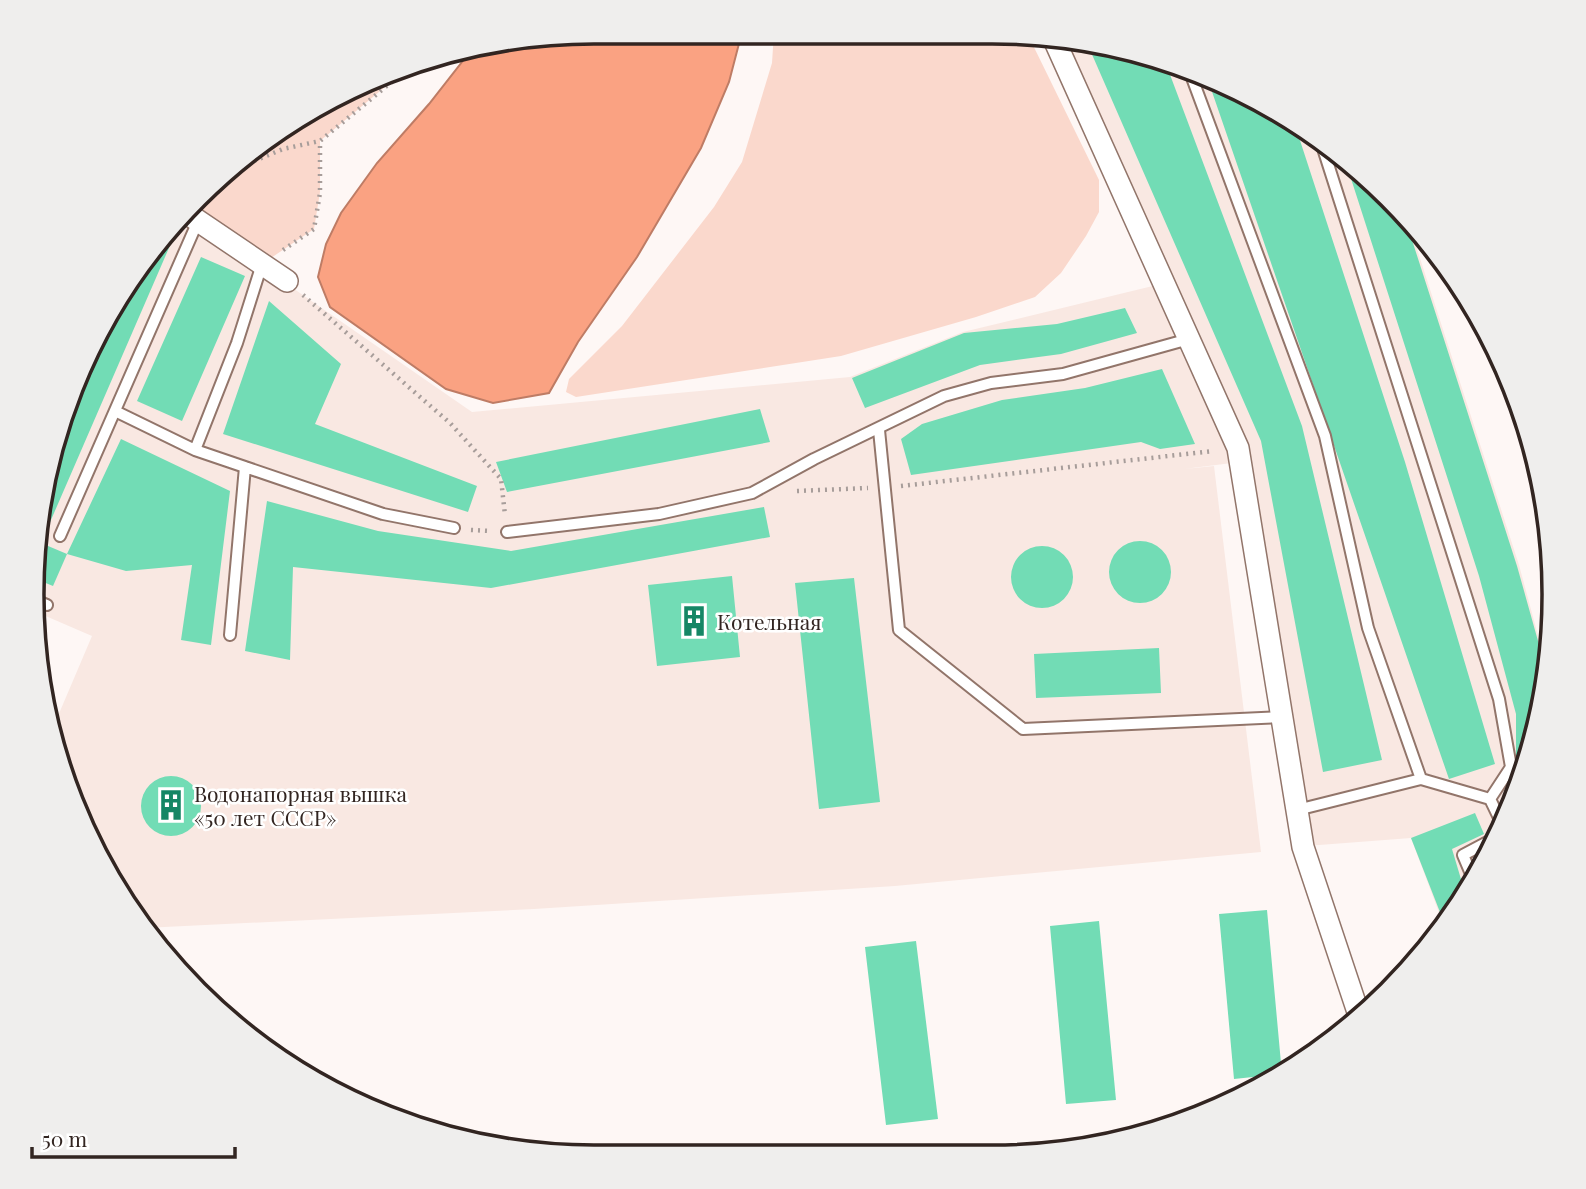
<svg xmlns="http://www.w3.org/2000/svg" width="1586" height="1189" viewBox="0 0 1586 1189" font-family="'Playfair Display',serif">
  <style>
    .built { fill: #f9e8e2 }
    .green { fill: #fad8cc }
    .water { fill: #faa282; stroke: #be7c65; stroke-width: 2 }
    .building { fill: #72dcb5 }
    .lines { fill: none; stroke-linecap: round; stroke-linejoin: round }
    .service-casing { stroke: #92756a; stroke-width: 14 }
    .minor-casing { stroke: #92756a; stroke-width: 24 }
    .path { stroke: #a79d9a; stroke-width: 4.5; stroke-dasharray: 2 5; stroke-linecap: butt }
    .service { stroke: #fff; stroke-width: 10 }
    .minor { stroke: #fff; stroke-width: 21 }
    .labels { text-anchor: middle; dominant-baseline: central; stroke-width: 5; stroke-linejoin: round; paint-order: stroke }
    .poi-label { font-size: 21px; fill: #322521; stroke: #fff; text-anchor: start }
    .rim { fill: none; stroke: #322521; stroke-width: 3.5 }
  </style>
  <rect width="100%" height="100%" fill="#fef7f5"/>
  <path class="built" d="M1056 37 1138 51 1305 127 1390 197 1407 218 1519 565 1547 669 1544 704 1512 810 1460 907 1444 926 1411 838 1306 846 1240 462 1184 469 1214 466 1261 852 895 886 534 909 144 928 127 908 62 776 52 730 92 636 34 611 42 484 90 345 184 213 472 412 850 377 963 332 1165 283Z"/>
  <path class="green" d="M774 32 1027 33 1099 180V212L1086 236 1061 273 1035 297 976 317 841 356 576 397 566 392 569 379 622 326 714 207 742 162 772 63Z
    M409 67 320 141V192L314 229 262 264 185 212 196 197 313 107Z"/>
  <path class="water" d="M595 32H742L729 82 701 148 637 257 578 342 549 393 493 403 446 389 330 307 318 277 326 244 341 213 377 163 429 104 473 48Z"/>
  <path class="building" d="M1087 43 1138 51 1166 64 1302 426 1382 760 1323 772 1261 441Z
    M1209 83 1294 122 1405 462 1495 764 1449 779Z
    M1345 160 1390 197 1403 212 1517 566 1547 673 1544 704 1516 794V714L1479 576Z
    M171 232 175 234 41 543 67 554 53 586 36 579 42 484 70 403 100 331Z
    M201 257 245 276 182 421 137 401Z
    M269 301 341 364 315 424 477 486 468 512 223 434Z
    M1125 308 1137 333 1061 354 980 365 865 408 852 378 964 333 1057 324Z
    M1162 369 1195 444 1160 449 1141 442 911 475 901 439 922 424 1002 400 1085 388Z
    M760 409 770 442 507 492 496 462Z
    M121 439 230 491 211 645 181 640 192 565 126 571 67 554Z
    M267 501 378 531 511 551 764 507 770 537 491 588 293 567 290 660 245 651Z
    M1109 572a31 31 0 1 1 62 0a31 31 0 1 1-62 0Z
    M1011 577a31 31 0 1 1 62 0a31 31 0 1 1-62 0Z
    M732 576 740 657 657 666 648 585Z
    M854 578 880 802 819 809 795 583Z
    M1159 648 1161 693 1036 698 1034 654Z
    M141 806a30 30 0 1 1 60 0a30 30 0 1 1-60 0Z
    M1475 813 1484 834 1452 849 1466 896 1445 925 1411 838Z
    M1267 910 1282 1074 1234 1079 1219 914Z
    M1099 921 1116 1100 1066 1104 1050 926Z
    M916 941 938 1119 886 1125 865 947Z"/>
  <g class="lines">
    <defs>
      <path id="service" d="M1191 75 1325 436 1368 628 1421 779 1297 810
        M1320 139 1499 699 1511 767 1490 799
        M262 264 237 343 195 450 383 514 454 528
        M115 411 195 450
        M879 430 899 630 1023 729 1281 717
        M507 532 659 514 752 493 814 459 944 396 991 383 1063 374 1189 339
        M60 536 198 221
        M35 600 47 605
        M230 635 245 467
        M1421 779 1490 799 1503 826
        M1474 881 1463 855 1497 837"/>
      <path id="minor" d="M1053 37 1238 448 1303 847 1359 1015
        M185 212 287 281"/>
    </defs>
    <use href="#service" class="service-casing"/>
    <use href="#minor" class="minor-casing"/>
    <path class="path" d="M203 196 211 194 242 166 283 149 320 141 411 66
      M283 250 314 229 320 193V141
      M303 295 450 423 501 479 505 515
      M901 486 1213 451
      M797 491 868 488
      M471 530 490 531
      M129 910 139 911 138 921"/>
    <use href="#service" class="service"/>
    <use href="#minor" class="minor"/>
  </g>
  <defs>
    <symbol id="building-bare" viewBox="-9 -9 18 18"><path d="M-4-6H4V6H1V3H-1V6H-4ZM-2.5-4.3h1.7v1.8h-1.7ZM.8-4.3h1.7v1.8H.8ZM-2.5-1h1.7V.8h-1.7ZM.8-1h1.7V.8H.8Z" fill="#158665" stroke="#fff" stroke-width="2.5" paint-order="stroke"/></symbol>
  </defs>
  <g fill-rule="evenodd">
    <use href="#building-bare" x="672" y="599" width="44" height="44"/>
    <use href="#building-bare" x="149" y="783" width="44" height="44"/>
  </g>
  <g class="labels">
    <g class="poi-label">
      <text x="717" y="621">Котельная</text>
      <text x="194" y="793">Водонапорная вышка<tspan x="194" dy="24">«50 лет СССР»</tspan></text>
    </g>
  </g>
  <path d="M0 0H1586V1189H0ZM594 44H992A550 550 0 0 1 1542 594V595A550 550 0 0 1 992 1145H594A550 550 0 0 1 44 595V594A550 550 0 0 1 594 44Z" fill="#efeeed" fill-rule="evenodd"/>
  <path class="rim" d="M594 44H992A550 550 0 0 1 1542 594V595A550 550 0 0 1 992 1145H594A550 550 0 0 1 44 595V594A550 550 0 0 1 594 44Z"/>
  <path d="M32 1147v10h203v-10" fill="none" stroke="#322521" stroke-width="3.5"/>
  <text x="42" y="1147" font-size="21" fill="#322521" stroke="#ffffff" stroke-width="5" paint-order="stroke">50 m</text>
</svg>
